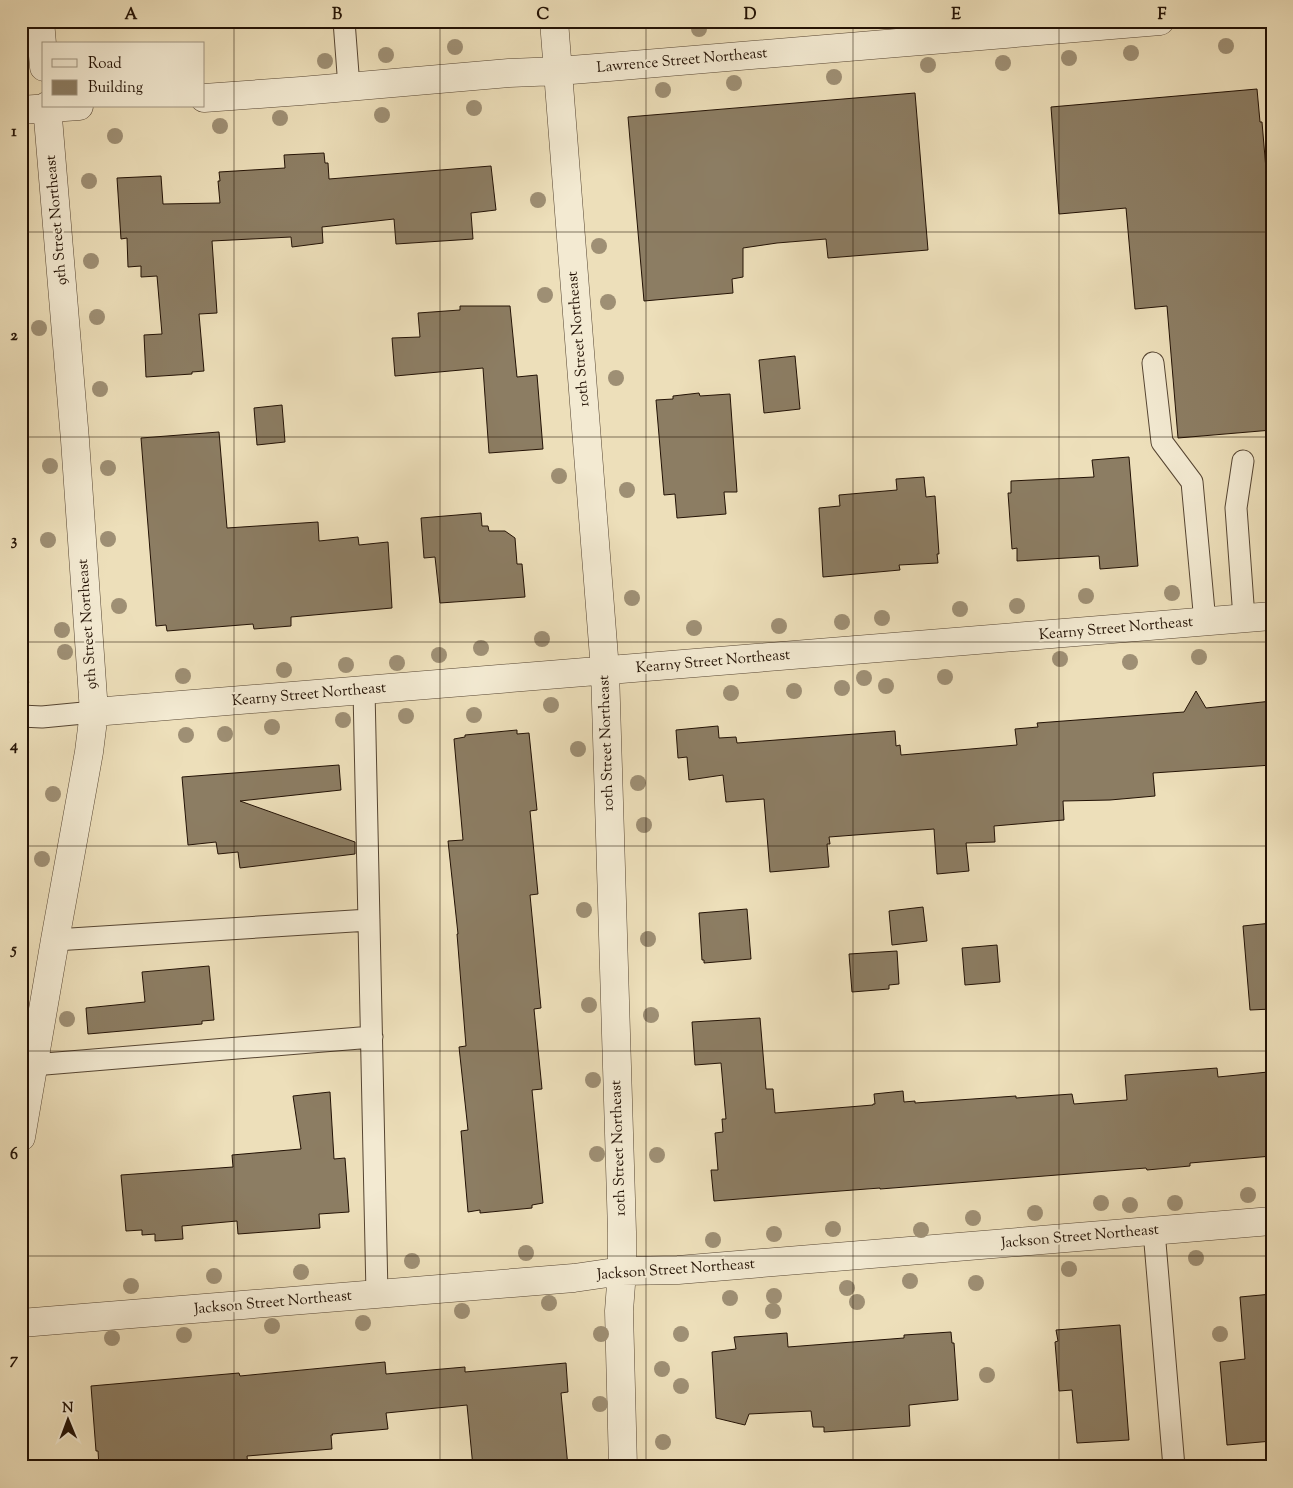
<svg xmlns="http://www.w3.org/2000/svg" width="1293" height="1488" viewBox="0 0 1293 1488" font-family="'Sorts Mill Goudy',serif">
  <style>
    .building { fill: #8c7d63; stroke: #231205 }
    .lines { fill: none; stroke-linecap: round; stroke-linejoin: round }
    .lane-casing { stroke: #564532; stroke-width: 23 }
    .street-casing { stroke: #564532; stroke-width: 29 }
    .path { stroke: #231205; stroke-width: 3; stroke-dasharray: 4 2.5; stroke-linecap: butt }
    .lane { stroke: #f3ead2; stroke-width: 21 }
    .street { stroke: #f3ead2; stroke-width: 28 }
    .tree { fill: #9e8f74 }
    .grid { fill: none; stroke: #231205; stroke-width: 1; stroke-opacity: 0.55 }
    .labels { text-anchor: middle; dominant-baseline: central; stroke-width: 4.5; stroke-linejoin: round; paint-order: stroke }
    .street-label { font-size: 15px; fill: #231205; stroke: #f3ead2 }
    .neatline { fill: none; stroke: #231205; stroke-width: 2 }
    .grid-label { font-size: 16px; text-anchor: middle; font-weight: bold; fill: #231205 }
  </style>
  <rect width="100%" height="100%" fill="#eddfba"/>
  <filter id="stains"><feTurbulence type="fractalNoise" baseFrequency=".004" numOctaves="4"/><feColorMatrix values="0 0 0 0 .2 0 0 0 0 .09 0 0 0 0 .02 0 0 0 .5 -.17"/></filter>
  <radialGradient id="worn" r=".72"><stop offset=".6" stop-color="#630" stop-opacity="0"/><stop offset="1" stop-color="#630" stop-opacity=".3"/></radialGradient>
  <path class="building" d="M1257 89 1260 122H1262L1272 240V430L1178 438 1167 306 1135 309 1126 208 1059 214 1051 107Z
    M915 93 928 250 828 258 826 239 777 243 743 248V277L732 279 733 293 644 301 628 117Z
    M324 153 325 163H328L329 179 491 166 496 210 471 213 473 239 396 244 394 219 322 227 323 243 292 247 291 237 212 241 217 313 199 314 204 371 192 372V374L146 377 144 335 162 334 157 276 141 277V266L128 267 127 238 121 239 117 178 161 176 163 204 220 203 218 181H220L219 172 285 168 284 155Z
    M460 306H510L517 377 537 375 543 449 489 453 483 368 395 376 392 338 420 337 418 313 460 310Z
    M795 356 800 409 764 413 759 360Z
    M699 393 700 396 730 394 737 492H724L726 514 677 518 675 494 664 495 656 400 673 399V396Z
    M282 405 285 442 257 445 254 408Z
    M219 432 227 528 318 522 319 541 358 537 359 545 388 542 392 608 291 617V626L254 629 253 624 167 631 166 625 156 626 141 438Z
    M1129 457 1138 566 1100 569 1099 556 1017 561V548L1012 549 1008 493H1011V481L1094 477 1092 460Z
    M924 477 926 497 935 496 939 554H937L938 563 899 565 900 570 823 577 819 508 840 506 839 495 897 490 896 479Z
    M481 513 482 526H488L489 531H505L515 538 517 564H522L525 597 440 603 435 557 424 558 421 518Z
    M1196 691 1206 708 1272 701V765L1153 773 1155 796 1110 800 1063 801 1064 820 994 826 995 842 966 843 969 871 937 874 934 829 829 837 830 844H827L829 867 770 872 764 799 726 802 723 775 689 780 687 757 678 758 676 730 718 726 719 738 736 737 737 743 895 731 896 746 900 745 901 755 1017 745 1015 729 1038 727 1037 723 1184 712Z
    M517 730V734L529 733 537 810 530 811 538 894 530 895 541 1008 534 1009 542 1089 532 1090 543 1203 532 1205V1208L480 1213V1210L468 1212 461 1131 468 1130 459 1047 466 1046 457 934H458L448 841 463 840 454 739 465 737V735Z
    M339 765 341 790 240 801 355 842V854L240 868 238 852 218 854 216 842 188 845 182 777Z
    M923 907 927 941 892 945 889 911Z
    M747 909 751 959 704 963V960H702L699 913Z
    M1272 923V1009L1250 1010 1243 926Z
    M997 945 1000 982 965 985 962 948Z
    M897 951 899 984 889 985V989L852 992 849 954Z
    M209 966 214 1020 202 1021V1024L88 1034 86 1008 145 1002 142 972Z
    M760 1018 766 1089H773L775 1113 873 1105V1104H875L874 1094 903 1091 904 1102 915 1101V1103L1016 1096V1098L1072 1094 1074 1104 1127 1100 1125 1075 1217 1068 1218 1077 1268 1072 1272 1106V1156L1190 1163V1166L1147 1170 1146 1168 880 1189V1188L827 1192 714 1201 711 1170H718L715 1133 723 1132 722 1119H726L721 1063 695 1065 692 1022Z
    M330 1092 334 1159 345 1158 349 1212 319 1214 320 1228 238 1234 237 1221 182 1226 183 1239 155 1241V1234L142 1235V1230L126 1231 121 1175 233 1167 232 1155 301 1149 293 1096Z
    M1272 1294V1441L1227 1445 1220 1362 1245 1359 1240 1297Z
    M1120 1325 1129 1440 1077 1443 1072 1390 1059 1391 1055 1342 1058 1341 1056 1330Z
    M951 1332 952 1343H954L958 1400 909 1405 910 1426 824 1432V1427H813L811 1411 749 1414 745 1425 716 1418 712 1352 736 1349 734 1337 787 1333 788 1347 904 1338V1335Z
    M385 1362 386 1374 465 1367V1372L566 1363 568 1392 561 1393 568 1467H473L467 1405 386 1413 388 1429 332 1434 333 1435H331L332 1449 247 1456 248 1467H179V1462L99 1467 98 1451H96L91 1386 239 1373 240 1376Z"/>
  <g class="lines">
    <defs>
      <path id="lane" d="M344 21 349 87
        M913 21 915 41
        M1153 363 1162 442 1192 482 1205 622
        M1243 461 1236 508 1244 618
        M364 690 377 1294
        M21 716 42 717 94 712
        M55 940 369 920
        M33 1065 372 1037
        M1154 1231 1174 1467"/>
      <path id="street" d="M40 21 44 67
        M554 21 605 670 622 1232V1271L619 1311 623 1467
        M204 98 301 91 509 73 558 71 609 67 1160 21
        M21 110 79 106
        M94 712 1272 616
        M21 1137 55 940 89 752 94 712 75 440 47 106
        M21 1323 574 1278 622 1271 678 1270 1272 1221"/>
    </defs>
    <use href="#lane" class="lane-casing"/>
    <use href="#street" class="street-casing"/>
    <path class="path" d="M21 682 29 681"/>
    <use href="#lane" class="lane"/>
    <use href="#street" class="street"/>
  </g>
  <g class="tree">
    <circle cx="699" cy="29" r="8"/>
    <circle cx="1226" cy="46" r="8"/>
    <circle cx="455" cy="47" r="8"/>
    <circle cx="1131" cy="53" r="8"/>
    <circle cx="386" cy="55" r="8"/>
    <circle cx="1069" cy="58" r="8"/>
    <circle cx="325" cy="61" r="8"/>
    <circle cx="1003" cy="63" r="8"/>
    <circle cx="928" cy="65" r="8"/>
    <circle cx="834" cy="77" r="8"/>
    <circle cx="734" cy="83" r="8"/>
    <circle cx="663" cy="90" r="8"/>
    <circle cx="474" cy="108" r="8"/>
    <circle cx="382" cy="115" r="8"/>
    <circle cx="280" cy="118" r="8"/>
    <circle cx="220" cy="126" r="8"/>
    <circle cx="115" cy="136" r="8"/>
    <circle cx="89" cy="181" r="8"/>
    <circle cx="538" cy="200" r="8"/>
    <circle cx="599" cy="246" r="8"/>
    <circle cx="91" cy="261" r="8"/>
    <circle cx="545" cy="295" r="8"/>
    <circle cx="608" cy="302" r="8"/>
    <circle cx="97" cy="317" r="8"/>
    <circle cx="39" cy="328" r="8"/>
    <circle cx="616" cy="378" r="8"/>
    <circle cx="100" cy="389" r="8"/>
    <circle cx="50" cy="466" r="8"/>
    <circle cx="108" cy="468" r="8"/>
    <circle cx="559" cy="476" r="8"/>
    <circle cx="627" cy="490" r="8"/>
    <circle cx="108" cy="539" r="8"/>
    <circle cx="48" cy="540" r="8"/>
    <circle cx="1172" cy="593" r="8"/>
    <circle cx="1086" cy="596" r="8"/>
    <circle cx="632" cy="598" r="8"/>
    <circle cx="119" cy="606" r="8"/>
    <circle cx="1017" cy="606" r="8"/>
    <circle cx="960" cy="609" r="8"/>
    <circle cx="882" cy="618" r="8"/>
    <circle cx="842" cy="622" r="8"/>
    <circle cx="779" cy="626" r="8"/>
    <circle cx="694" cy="628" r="8"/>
    <circle cx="62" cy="630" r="8"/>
    <circle cx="542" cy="639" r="8"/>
    <circle cx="481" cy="648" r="8"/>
    <circle cx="65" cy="652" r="8"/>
    <circle cx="439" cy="655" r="8"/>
    <circle cx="1199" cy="657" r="8"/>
    <circle cx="1060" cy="659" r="8"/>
    <circle cx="1130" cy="662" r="8"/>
    <circle cx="397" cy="663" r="8"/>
    <circle cx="346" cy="665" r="8"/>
    <circle cx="284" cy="670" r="8"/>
    <circle cx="183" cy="676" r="8"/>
    <circle cx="945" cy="677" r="8"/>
    <circle cx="864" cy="678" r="8"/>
    <circle cx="886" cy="686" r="8"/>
    <circle cx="842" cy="688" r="8"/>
    <circle cx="794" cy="691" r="8"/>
    <circle cx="731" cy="693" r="8"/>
    <circle cx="551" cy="705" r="8"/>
    <circle cx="474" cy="715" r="8"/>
    <circle cx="406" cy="716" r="8"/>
    <circle cx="343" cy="720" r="8"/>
    <circle cx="272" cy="727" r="8"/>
    <circle cx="225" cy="734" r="8"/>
    <circle cx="186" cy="735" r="8"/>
    <circle cx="578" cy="749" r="8"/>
    <circle cx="638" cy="783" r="8"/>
    <circle cx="53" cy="794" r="8"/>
    <circle cx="644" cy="825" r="8"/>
    <circle cx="42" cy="859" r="8"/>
    <circle cx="584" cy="910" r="8"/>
    <circle cx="648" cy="939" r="8"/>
    <circle cx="589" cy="1005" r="8"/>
    <circle cx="651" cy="1015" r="8"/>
    <circle cx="67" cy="1019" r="8"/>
    <circle cx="593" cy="1080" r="8"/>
    <circle cx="597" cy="1154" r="8"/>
    <circle cx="657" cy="1155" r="8"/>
    <circle cx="1248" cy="1195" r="8"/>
    <circle cx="1101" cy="1203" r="8"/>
    <circle cx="1175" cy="1203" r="8"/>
    <circle cx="1130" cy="1205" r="8"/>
    <circle cx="1035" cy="1213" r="8"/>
    <circle cx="973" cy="1218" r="8"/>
    <circle cx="833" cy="1229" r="8"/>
    <circle cx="921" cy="1230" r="8"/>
    <circle cx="774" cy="1234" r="8"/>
    <circle cx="713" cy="1240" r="8"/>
    <circle cx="526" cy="1253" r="8"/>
    <circle cx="1196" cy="1258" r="8"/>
    <circle cx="412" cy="1261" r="8"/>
    <circle cx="1069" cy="1269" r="8"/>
    <circle cx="301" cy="1272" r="8"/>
    <circle cx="214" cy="1276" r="8"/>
    <circle cx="910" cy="1281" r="8"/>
    <circle cx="976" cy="1283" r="8"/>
    <circle cx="131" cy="1286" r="8"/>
    <circle cx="847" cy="1288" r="8"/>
    <circle cx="774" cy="1296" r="8"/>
    <circle cx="730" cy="1298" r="8"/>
    <circle cx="857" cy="1302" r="8"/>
    <circle cx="549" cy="1303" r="8"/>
    <circle cx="462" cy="1311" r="8"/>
    <circle cx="773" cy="1311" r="8"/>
    <circle cx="363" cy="1323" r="8"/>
    <circle cx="272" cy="1326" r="8"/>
    <circle cx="601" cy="1334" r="8"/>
    <circle cx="681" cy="1334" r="8"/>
    <circle cx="1220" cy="1334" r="8"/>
    <circle cx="184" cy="1335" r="8"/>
    <circle cx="112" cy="1338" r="8"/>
    <circle cx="662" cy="1369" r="8"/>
    <circle cx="987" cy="1375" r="8"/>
    <circle cx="681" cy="1386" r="8"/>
    <circle cx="600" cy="1404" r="8"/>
    <circle cx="663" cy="1442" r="8"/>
  </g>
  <path class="grid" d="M234 21V1467M440 21V1467M646 21V1467M853 21V1467M1059 21V1467M21 232H1272M21 437H1272M21 642H1272M21 846H1272M21 1051H1272M21 1256H1272"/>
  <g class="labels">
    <g class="street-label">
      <text transform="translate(682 61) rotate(-5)">Lawrence Street Northeast</text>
      <text transform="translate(57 220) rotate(-95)">9th Street Northeast</text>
      <text transform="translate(579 339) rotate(-95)">10th Street Northeast</text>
      <text transform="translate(88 624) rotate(-94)">9th Street Northeast</text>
      <text transform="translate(1116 629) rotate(-5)">Kearny Street Northeast</text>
      <text transform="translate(713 662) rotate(-5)">Kearny Street Northeast</text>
      <text transform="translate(309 695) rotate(-5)">Kearny Street Northeast</text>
      <text transform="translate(607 743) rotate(-92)">10th Street Northeast</text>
      <text transform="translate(619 1148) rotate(-92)">10th Street Northeast</text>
      <text transform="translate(1080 1237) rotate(-5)">Jackson Street Northeast</text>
      <text transform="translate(676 1270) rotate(-4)">Jackson Street Northeast</text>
      <text transform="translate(273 1303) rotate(-5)">Jackson Street Northeast</text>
    </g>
  </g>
  <rect width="1293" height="1488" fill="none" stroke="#eddfba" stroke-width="55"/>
  <rect x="42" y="42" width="162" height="65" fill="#f3ead2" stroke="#a09480"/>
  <rect x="52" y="59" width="25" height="8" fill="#f3ead2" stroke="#a09480"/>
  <text x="88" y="68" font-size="15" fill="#231205">Road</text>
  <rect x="52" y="80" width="25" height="15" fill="#8c7d63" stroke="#a09480"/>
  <text x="88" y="92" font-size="15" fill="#231205">Building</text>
  <g transform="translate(68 1420) rotate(359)" stroke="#f3ead2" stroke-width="4" paint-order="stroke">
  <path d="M0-4L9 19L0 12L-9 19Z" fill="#231205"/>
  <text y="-8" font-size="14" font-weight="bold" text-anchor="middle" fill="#231205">N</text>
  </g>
  <rect x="28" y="28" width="1238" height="1432" class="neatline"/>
  <g class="grid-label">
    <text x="131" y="19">A</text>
    <text x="337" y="19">B</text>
    <text x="543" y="19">C</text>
    <text x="750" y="19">D</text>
    <text x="956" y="19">E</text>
    <text x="1162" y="19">F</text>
    <text x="14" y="136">1</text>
    <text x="14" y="340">2</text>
    <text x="14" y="545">3</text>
    <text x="14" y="750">4</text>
    <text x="14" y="954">5</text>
    <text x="14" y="1159">6</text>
    <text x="14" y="1364">7</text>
  </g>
  <rect width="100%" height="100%" filter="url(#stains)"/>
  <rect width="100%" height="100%" fill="url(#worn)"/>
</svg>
